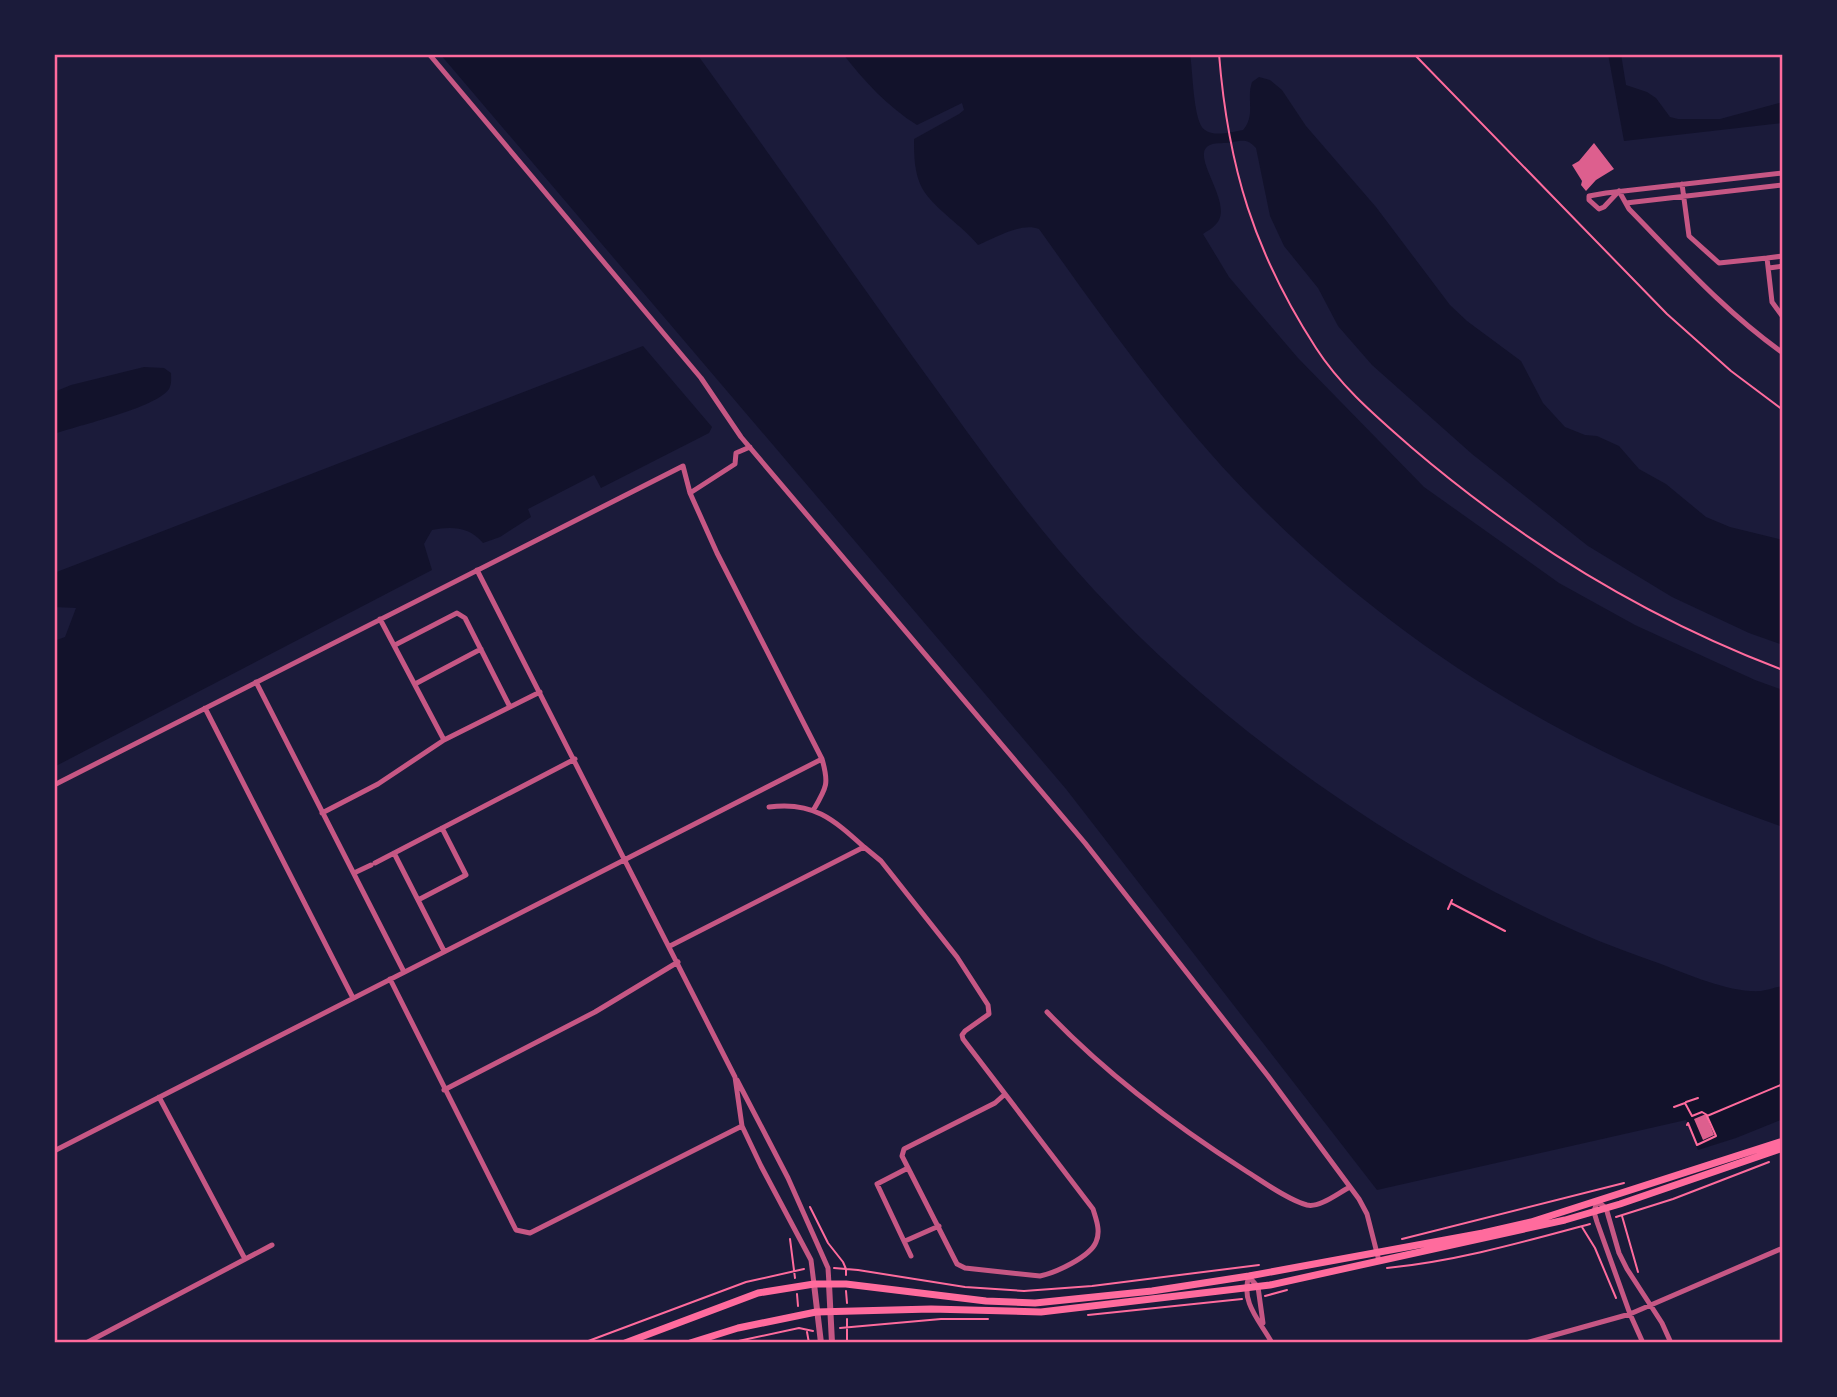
<svg xmlns="http://www.w3.org/2000/svg" width="1837" height="1397" viewBox="0 0 1837 1397" font-family="'Sofia Sans Condensed',sans-serif">
  <style>
    .water { fill: #12122b }
    .building { fill: #dd5f8e }
    .lines { fill: none; stroke-linecap: round; stroke-linejoin: round }
    .path { stroke: #ff6b9d; stroke-width: 2 }
    .minor { stroke: #c65784; stroke-width: 5 }
    .tertiary { stroke: #c65784; stroke-width: 6 }
    .secondary { stroke: #ff6b9d; stroke-width: 7 }
    .neatline { fill: none; stroke: #ff6b9d; stroke-width: 2.5 }
  </style>
  <rect width="100%" height="100%" fill="#1b1b3a"/>
  <path class="water" d="M440 54H697C770 155 841 256 913 357 971 437 1028 519 1095 591 1226 732 1403 855 1578 932 1605 944 1633 954 1661 964 1690 975 1730 993 1761 991 1768 990 1776 987 1783 986V1119L1736 1138 1698 1150 1686 1120 1377 1190 1066 789Z
    M843 54H1190C1193 70 1193 123 1205 130 1214 137 1232 132 1243 130 1256 115 1246 99 1252 82L1259 77 1270 80 1282 90 1306 126 1376 207 1450 305 1467 321 1521 361 1543 403 1565 427 1585 435 1597 436 1619 446 1639 469 1666 484 1706 517 1730 527 1783 540V645L1749 633 1672 597 1588 546 1472 454 1372 365 1338 326 1318 288 1284 246 1270 216 1256 148C1248 139 1243 140 1232 142 1225 144 1217 142 1210 145 1189 154 1230 198 1219 220 1215 227 1209 230 1203 234L1229 277 1298 358 1424 487 1559 583 1635 625 1755 680 1783 690V827C1577 754 1402 652 1249 495 1170 414 1104 320 1039 229 1021 222 995 238 978 245 963 226 934 209 922 188 914 173 914 155 914 139L959 114 964 110 962 103 917 125C888 107 864 81 843 54Z
    M1608 54H1621L1626 85 1647 92 1656 98 1670 117 1678 119H1720L1783 102V123L1624 141Z
    M643 346 712 427 709 433 601 488 594 475 528 509 531 517 500 537 483 543C470 527 451 526 432 530L424 544 432 570 54 767V641L65 637 76 608 54 607V573Z
    M144 367 164 368 171 373C171 378 172 384 169 389 156 408 79 425 54 434V392L71 385Z"/>
  <path class="building" d="M1594 143 1614 169 1596 180 1586 191 1581 185 1582 181 1572 165 1579 161Z
    M1706 1114 1714 1135 1703 1140 1694 1119Z"/>
  <g class="lines">
    <path class="path" d="M1219 54C1228 167 1254 252 1316 348 1341 387 1377 417 1411 447 1522 542 1646 618 1783 670
      M1414 54 1667 314 1731 371 1783 410
      M1451 903 1505 931
      M1448 909 1452 900
      M1686 1102 1698 1098
      M1674 1107 1685 1103 1692 1116 1702 1112 1707 1115
      M1687 1125 1688 1123 1697 1145 1716 1136 1707 1116 1783 1084
      M810 1207 828 1243 843 1262 846 1269V1275
      M1622 1216 1638 1272
      M1616 1217 1673 1199 1769 1162
      M1582 1227 1595 1248 1616 1298
      M790 1239 795 1278
      M1402 1239 1624 1183
      M834 1268 858 1270 965 1287 1024 1291 1092 1286 1259 1265
      M1387 1268C1457 1261 1523 1242 1590 1224
      M846 1291 847 1303
      M797 1294 798 1306
      M1265 1296 1287 1290
      M1088 1315 1242 1299
      M840 1328 941 1319H988
      M807 1332 809 1343
      M583 1343 746 1282 804 1269
      M729 1343 799 1328 813 1331
      M847 1343V1319"/>
    <path class="minor" d="M429 54 701 378 741 437 1085 843 1268 1076 1359 1199 1367 1214 1379 1261
      M1682 184 1689 236 1719 263 1767 258 1772 302 1783 317
      M1619 191 1604 207 1599 209 1589 200V196L1606 193 1783 173
      M1619 191 1629 209C1678 259 1725 312 1783 353
      M1626 203 1783 185
      M1767 258 1783 256
      M1769 268 1783 266
      M690 493 717 553 822 759C829 783 827 787 814 809
      M477 570 735 1077 742 1126 761 1166 811 1260 814 1284
      M380 619 444 740
      M395 645 457 613 465 618 510 707
      M256 682 404 972
      M415 684 481 649
      M205 708 353 998
      M54 785 683 466 690 493 735 464 736 453 750 447
      M769 807C813 801 833 819 864 847
      M322 813 378 784 444 740 540 692
      M394 853 418 900 466 875 442 828
      M375 863 575 759
      M354 873 371 865
      M418 900 444 951
      M670 946 864 847 881 861 957 957 988 1005 989 1014 965 1031 962 1035 963 1039 1093 1209C1096 1219 1101 1231 1096 1242 1090 1257 1055 1273 1040 1276L965 1268 957 1264 902 1156 904 1149 995 1103 1004 1095
      M390 979 516 1230 530 1233 742 1126
      M1047 1012C1106 1074 1174 1125 1246 1171 1262 1181 1288 1200 1307 1205 1320 1208 1338 1193 1350 1187
      M737 1080 788 1178 828 1268 829 1284
      M444 1090 595 1012 678 962
      M159 1097 245 1259
      M54 1151 822 759
      M908 1168 877 1184 911 1256
      M905 1241 939 1226
      M1249 1276C1240 1302 1260 1321 1272 1343
      M1249 1277 1258 1287 1263 1323
      M86 1343 272 1245
      M1526 1343 1630 1314 1783 1248
      M1643 1343 1630 1314 1597 1222 1594 1212 1597 1201 1606 1208 1619 1253 1627 1269 1662 1323 1671 1343"/>
    <path class="tertiary" d="M814 1284 821 1343
      M829 1284 832 1343"/>
    <path class="secondary" d="M625 1343 758 1293 814 1284H846L986 1301 1035 1303 1152 1291 1249 1276 1483 1233 1531 1222 1783 1141
      M690 1343 738 1328 816 1312 931 1309 1041 1312 1270 1285 1565 1220 1620 1204 1783 1148"/>
  </g>
  <rect width="1837" height="1397" fill="none" stroke="#1b1b3a" stroke-width="112"/>
  <rect x="56" y="56" width="1725" height="1285" class="neatline"/>
</svg>
